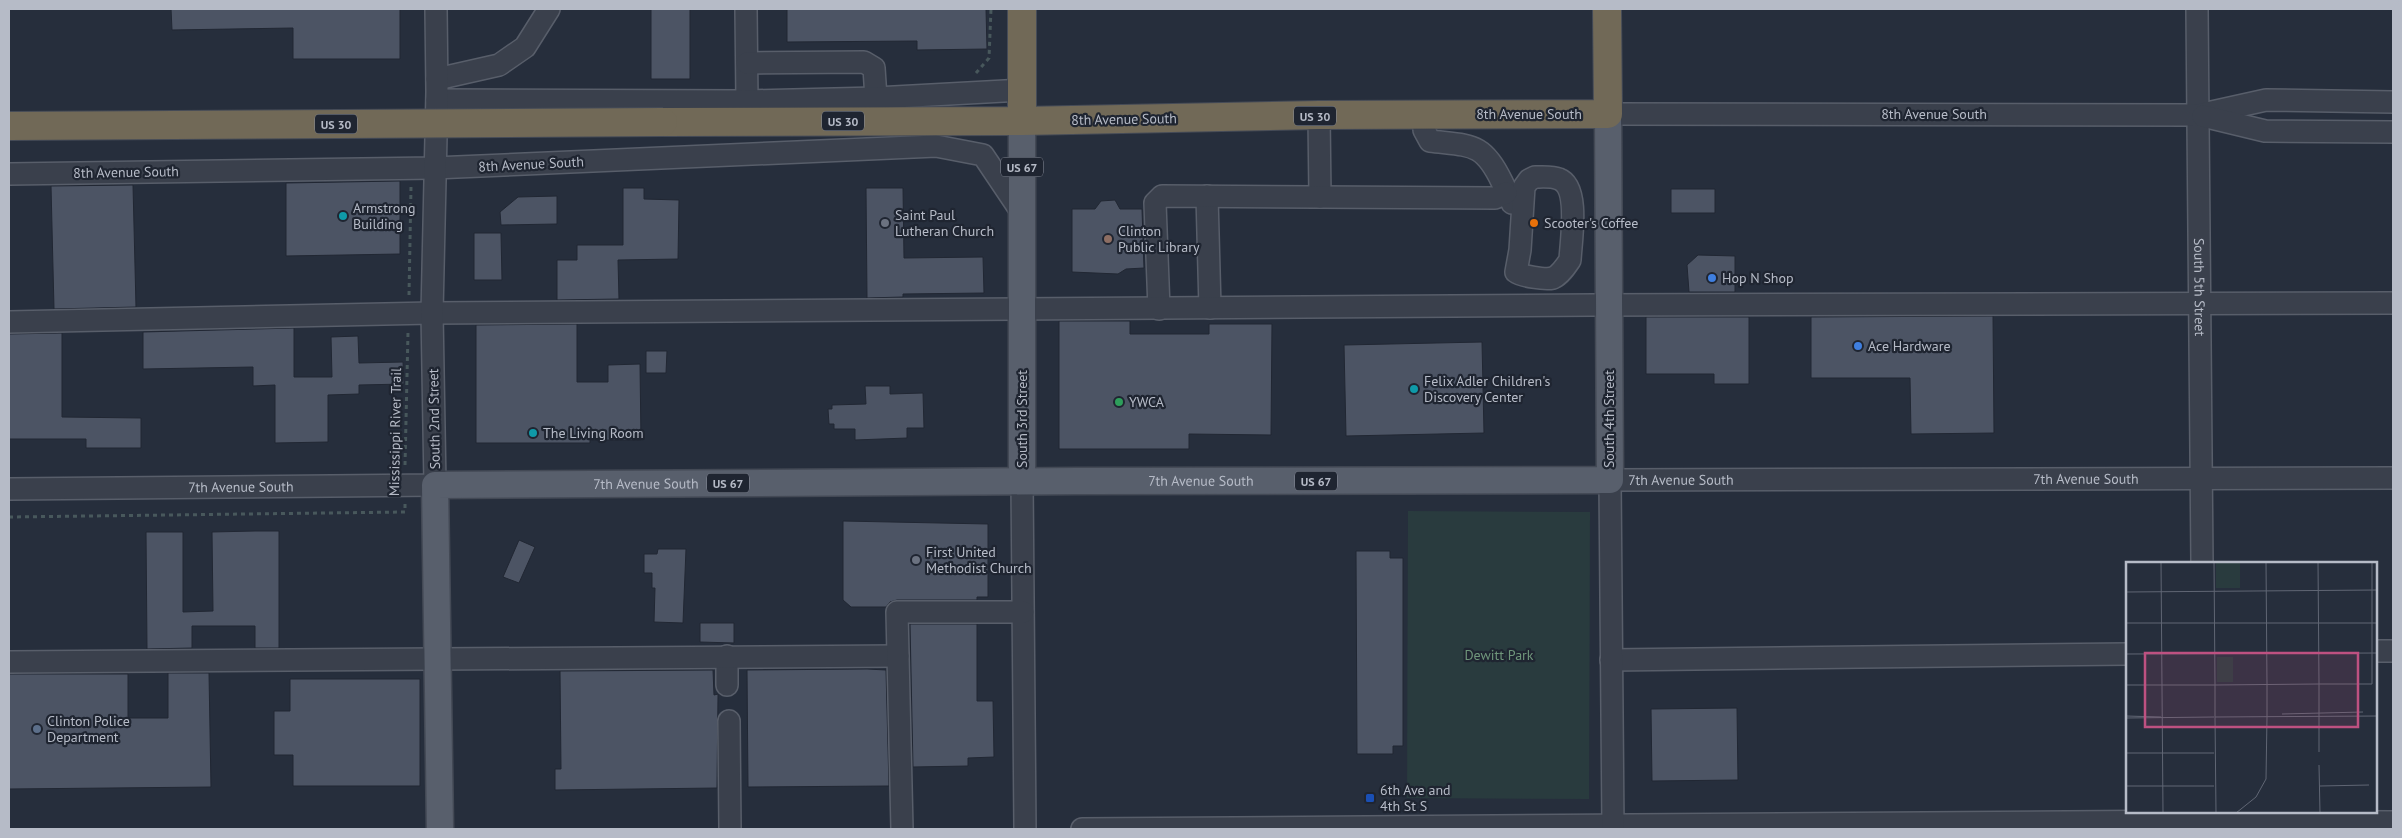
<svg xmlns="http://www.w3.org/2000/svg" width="2402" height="838" viewBox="0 0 2402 838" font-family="'PT Sans',sans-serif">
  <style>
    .green { fill: #293b3e }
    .building { fill: #4c5464; stroke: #212733 }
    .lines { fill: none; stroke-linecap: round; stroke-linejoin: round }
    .minor-casing { stroke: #585e6a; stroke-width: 24 }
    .major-casing { stroke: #434955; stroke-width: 29 }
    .highway-casing { stroke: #454b57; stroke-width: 30 }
    .path { stroke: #48585c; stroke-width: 3; stroke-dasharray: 4 4; stroke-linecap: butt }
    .minor { stroke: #3a404c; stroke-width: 21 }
    .major { stroke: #585f6c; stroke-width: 26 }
    .highway { stroke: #716957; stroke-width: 28 }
    .highway-bridge-casing { stroke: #454b57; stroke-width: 30; stroke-linecap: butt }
    .highway-bridge { stroke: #716957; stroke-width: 28 }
    .culture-dot { fill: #0f9aa8; stroke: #1f2531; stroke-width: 2 }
    .worship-dot { fill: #6b7280; stroke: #1f2531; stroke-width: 2 }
    .food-dot { fill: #e8710a; stroke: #1f2531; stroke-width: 2 }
    .education-dot { fill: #8d6e63; stroke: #1f2531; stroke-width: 2 }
    .shop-dot { fill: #3f7fe0; stroke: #1f2531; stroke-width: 2 }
    .leisure-dot { fill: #2e9e5b; stroke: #1f2531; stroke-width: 2 }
    .service-dot { fill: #5c6f8a; stroke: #1f2531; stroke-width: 2 }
    .transit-dot { fill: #1a4fb4; stroke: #1f2531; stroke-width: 2 }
    .labels { text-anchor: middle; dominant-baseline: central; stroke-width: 4.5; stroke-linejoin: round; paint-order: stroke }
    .shield { fill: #1f2531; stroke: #898e9a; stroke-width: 1 }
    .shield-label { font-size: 12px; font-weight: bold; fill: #b6bbc7 }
    .street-label { font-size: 14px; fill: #b6bbc7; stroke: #1f2531 }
    .poi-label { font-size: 14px; fill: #b6bbc7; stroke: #1f2531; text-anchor: start }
    .park-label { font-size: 14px; fill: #6f967b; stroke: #1f2531 }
    .inset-road { fill: none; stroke: #606674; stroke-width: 1 }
    .view { fill: #be5181; fill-opacity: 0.15; stroke: #be5181; stroke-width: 2.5 }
    .inset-edge { fill: none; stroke: #b6bbc7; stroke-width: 2.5 }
  </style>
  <rect width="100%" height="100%" fill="#262e3c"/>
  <path class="green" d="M1408 511 1590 512 1589 799 1407 798Z"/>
  <path class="building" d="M171 9H400V59H293V28L172 30Z
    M651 9H690V79H651Z
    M787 9H986L987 49 917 50V41L787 42Z
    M400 181V254L286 256V183Z
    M133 185 136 307 54 309 51 186Z
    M623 188H644V199L679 200 678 259 618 260 619 299 557 300V260H577V245H623Z
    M866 188H903L904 258 983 257 984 293 903 294V297L867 298Z
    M1671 189H1715V213H1671Z
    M557 196V224L501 225 500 212 518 197Z
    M1115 200 1120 209H1142L1144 268 1126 269 1118 274 1072 272V209H1095L1101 201Z
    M474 233H501L502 280H474Z
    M1698 255 1735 256V292H1689L1687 265Z
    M1993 316 1994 433 1911 434 1910 378H1811V317Z
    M1646 317H1749V384H1714V374H1646Z
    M1059 321H1130V334H1209V324H1272L1271 435 1189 434V449H1059Z
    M577 324V382H608V365L640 364 641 440H590V443H476V325Z
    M294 328V377H332L331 337 358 336 359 363 403 362 404 384 359 385V394L328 395V442L275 443V385L253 386V367L143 369V332Z
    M62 333V417L141 418V448H86V439H9V334Z
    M1482 342 1484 433 1346 436 1344 345Z
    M646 351H667L666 373H646Z
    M865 386H890V394L923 393 924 428H907V438L855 440V429H834V424H829L828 409H832V405L866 404Z
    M843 521 988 524V597H977V600H897L890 602 886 607H851L843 600Z
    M255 531H279V648H255V626H192V648L147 649 146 532H183V612L213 611 212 532Z
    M519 540 535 547 519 583 503 577Z
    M658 549H686L683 623 654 622 655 588H652V573H644V554H657Z
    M1356 551H1390V558H1403V746H1393V754H1357Z
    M700 623H734V643L700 642Z
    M910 624H977V701H993L994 757 968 758V766L913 767Z
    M867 669 886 670 889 786 748 787 747 670Z
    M713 670 714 695 718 694V697L717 788 555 790V769H561L560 671Z
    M168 673H209L211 787 9 789V674H128V718H168Z
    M290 679H420V786H293V755H274V711H290Z
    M1737 708 1738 780 1652 781 1651 709Z"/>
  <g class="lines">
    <defs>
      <g id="minor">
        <path d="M746 9 747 101"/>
        <path id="s1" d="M2197 9 2202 563"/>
        <path d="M747 63 864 62 874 68 876 98"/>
        <path d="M437 79 499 65 525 47 549 9"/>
        <path d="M437 100 747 101 876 98 1023 90"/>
        <path d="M1608 114 2198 115 2266 100 2393 102"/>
        <path d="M1319 115 1320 197"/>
        <path d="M1425 115 1424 130 1430 141C1471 146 1483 142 1502 182 1505 189 1510 196 1512 203"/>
        <path d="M2203 116 2265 131 2393 132"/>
        <path d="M9 174 434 168 936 146 983 155 1022 213"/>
        <path d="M1535 177C1542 177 1552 176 1559 179 1580 187 1571 240 1570 260 1566 266 1560 275 1553 278 1545 280 1521 276 1516 272L1520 250 1524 187 1529 180Z"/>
        <path d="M1207 196 1210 308"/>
        <path d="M1159 309 1155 203 1162 196 1495 198 1506 193"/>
        <path d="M9 322 432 313 1594 305 2393 303"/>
        <path d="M1022 481 1025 829"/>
        <path id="s2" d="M9 489 435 485 432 313 437 92 436 9"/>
        <path d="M2376 651H2393"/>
        <path d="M727 656V685"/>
        <path d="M1611 660 2127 654"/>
        <path d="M9 662 898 656"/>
        <path d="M729 721 730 829"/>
        <path d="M902 829 897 612H1023"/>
        <path d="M1082 829 2204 821 2393 822"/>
        <path id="s3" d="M1613 829 1610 480 2393 478"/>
      </g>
      <g id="major">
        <path d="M1022 481V121"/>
        <path id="s4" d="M440 829 435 485 1077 481 1610 480 1608 114"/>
      </g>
      <path id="highway" d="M1022 121V9
        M663 122 1022 121 1319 115 1608 114 1607 9"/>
    </defs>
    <use href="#minor" class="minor-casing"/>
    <use href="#major" class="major-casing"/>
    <use href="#highway" class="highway-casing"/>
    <path class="path" d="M976 73 989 58 991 9
      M409 295 411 187
      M405 465 408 332
      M9 517 405 512V504"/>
    <use href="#minor" class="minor"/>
    <use href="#major" class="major"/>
    <use href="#highway" class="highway"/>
    <defs>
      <path id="highway-bridge" d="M9 126 663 122"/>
    </defs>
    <use href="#highway-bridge" class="highway-bridge-casing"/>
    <use href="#highway-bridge" class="highway-bridge"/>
  </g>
  <g class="culture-dot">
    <circle cx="343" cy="216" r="5"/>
    <circle cx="1414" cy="389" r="5"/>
    <circle cx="533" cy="433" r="5"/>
  </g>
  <g class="worship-dot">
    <circle cx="885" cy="223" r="5"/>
    <circle cx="916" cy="560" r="5"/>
  </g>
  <circle class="food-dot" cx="1534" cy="223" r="5"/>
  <circle class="education-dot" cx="1108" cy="239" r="5"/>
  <g class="shop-dot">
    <circle cx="1712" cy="278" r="5"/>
    <circle cx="1858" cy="346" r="5"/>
  </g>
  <circle class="leisure-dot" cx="1119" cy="402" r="5"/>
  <circle class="service-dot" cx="37" cy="729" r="5"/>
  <rect class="transit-dot" x="1365" y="793" width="10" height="10" rx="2.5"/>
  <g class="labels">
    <g class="shield">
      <rect x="1294" y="106.5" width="42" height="19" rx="4"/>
      <rect x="822" y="111.5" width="42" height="19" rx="4"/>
      <rect x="315" y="114.5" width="42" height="19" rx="4"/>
      <rect x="1001" y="157.5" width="42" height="19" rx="4"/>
      <rect x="1295" y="471.5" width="42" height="19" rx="4"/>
      <rect x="707" y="473.5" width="42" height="19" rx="4"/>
    </g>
    <g class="shield-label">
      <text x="1315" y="116">US 30</text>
      <text x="843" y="121">US 30</text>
      <text x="336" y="124">US 30</text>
      <text x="1022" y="167">US 67</text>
      <text x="1316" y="481">US 67</text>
      <text x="728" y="483">US 67</text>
    </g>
    <g class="street-label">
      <text x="1529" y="114">8th Avenue South</text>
      <text x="1934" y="114">8th Avenue South</text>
      <text transform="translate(1124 119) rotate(-1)">8th Avenue South</text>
      <text transform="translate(531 164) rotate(-3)">8th Avenue South</text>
      <text transform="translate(126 172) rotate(-1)">8th Avenue South</text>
      <text stroke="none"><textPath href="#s1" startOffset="278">South 5th Street</textPath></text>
      <text transform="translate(434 419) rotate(-91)">South 2nd Street</text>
      <text transform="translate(1022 419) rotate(-90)">South 3rd Street</text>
      <text transform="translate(1609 419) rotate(-90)">South 4th Street</text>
      <text transform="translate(395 432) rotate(-89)">Mississippi River Trail</text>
      <text stroke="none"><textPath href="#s3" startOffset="420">7th Avenue South</textPath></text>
      <text stroke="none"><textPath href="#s3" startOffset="825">7th Avenue South</textPath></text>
      <text stroke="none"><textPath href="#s4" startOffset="1110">7th Avenue South</textPath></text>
      <text stroke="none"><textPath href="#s4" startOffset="555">7th Avenue South</textPath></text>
      <text stroke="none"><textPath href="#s2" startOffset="232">7th Avenue South</textPath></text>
    </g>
    <g class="poi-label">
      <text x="353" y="208">Armstrong<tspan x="353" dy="16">Building</tspan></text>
      <text x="895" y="215">Saint Paul<tspan x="895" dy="16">Lutheran Church</tspan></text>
      <text x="1544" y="223">Scooter's Coffee</text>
      <text x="1118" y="231">Clinton<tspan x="1118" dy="16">Public Library</tspan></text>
      <text x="1722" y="278">Hop N Shop</text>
      <text x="1868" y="346">Ace Hardware</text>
      <text x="1424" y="381">Felix Adler Children's<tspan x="1424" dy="16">Discovery Center</tspan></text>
      <text x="1129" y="402">YWCA</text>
      <text x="543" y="433">The Living Room</text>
      <text x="926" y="552">First United<tspan x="926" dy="16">Methodist Church</tspan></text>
      <text x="47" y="721">Clinton Police<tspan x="47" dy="16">Department</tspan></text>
      <text x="1380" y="790">6th Ave and<tspan x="1380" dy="16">4th St S</tspan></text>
    </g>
    <g class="park-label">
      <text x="1499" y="655">Dewitt Park</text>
    </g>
  </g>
  <g transform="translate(2126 562)">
    <rect width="251" height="251" fill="#262e3c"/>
    <path d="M114 0V26H90V1ZM91 95H107V120H91Z" fill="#293b3e"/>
    <path class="inset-road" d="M35 0 37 251M140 0 141 123M0 30 252 28M0 61H252M0 92 252 91M0 123H89L88 0M156 152 237 150M0 154 35 155M89 155V123L193 122 192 0M141 155V123M0 156 88 155M193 190V122H246V0M0 191H88M193 203 194 251M0 224H88M194 224 243 223M90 251 89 155 252 154M110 251 130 235 140 217 141 155"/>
    <path class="view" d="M19 91H232V165H19Z"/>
    <rect width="251" height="251" class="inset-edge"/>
  </g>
  <rect width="2402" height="838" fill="none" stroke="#b6bbc7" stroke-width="20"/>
</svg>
